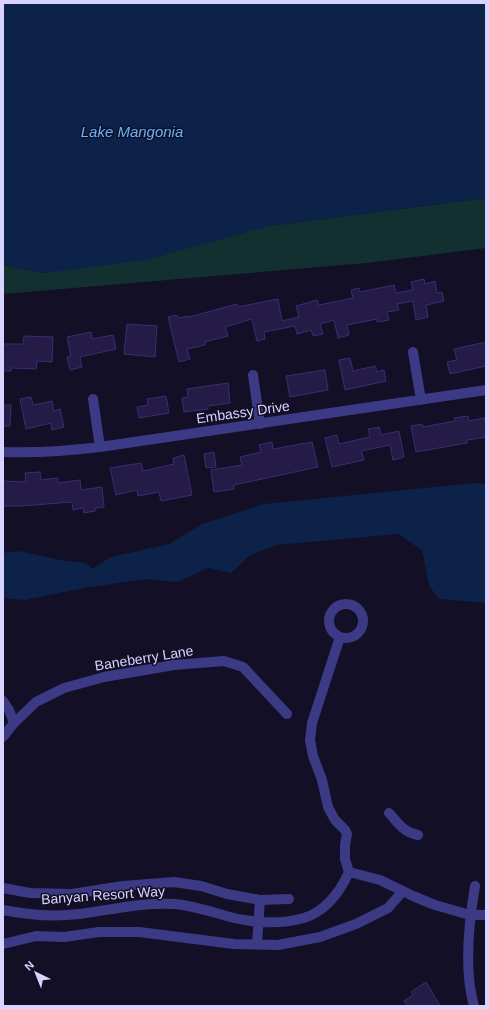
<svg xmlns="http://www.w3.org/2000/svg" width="489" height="1009" viewBox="0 0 489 1009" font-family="Helvetica,sans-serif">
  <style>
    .green { fill: #12302f }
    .water { fill: #0c2248 }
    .building { fill: #241b47; stroke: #3b2d73 }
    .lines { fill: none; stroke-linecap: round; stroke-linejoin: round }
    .minor { stroke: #3d3a85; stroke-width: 10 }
    .labels { text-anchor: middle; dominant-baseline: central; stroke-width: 3; stroke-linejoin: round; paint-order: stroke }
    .street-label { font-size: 14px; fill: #d9d4ff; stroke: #130f26 }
    .water-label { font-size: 15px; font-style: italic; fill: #62b6ff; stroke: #130f26 }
  </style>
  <rect width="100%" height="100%" fill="#130f26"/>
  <path class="green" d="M486 198V248L367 263 3 294V265L45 273 269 226Z"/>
  <path class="water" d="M3 3H486V198L270 226 146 260 45 273 3 265Z
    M474 483 486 484V603L439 599 429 586 422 550 398 534 277 545 249 556 231 573 208 568 177 582 147 579 84 588 25 600 3 598V553L19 551 61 560 86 563 92 569 111 557 169 544 202 524 264 504Z"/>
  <path class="building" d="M424 279 425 284 435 281 437 293 442 292 444 301 426 305 428 317 416 320 413 301 397 304 399 310 387 312 389 320 377 322V319L347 325 349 335 338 338 334 320 320 324 323 334 313 336 311 330 297 334 295 326 264 332 265 339 257 341 252 319 225 327 228 336 205 342V345L187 349 190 359 179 362 168 317 177 315 178 318 189 316V317L237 304 238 307 278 299 282 321 299 317 296 306 317 300 319 305 353 298 351 290 359 288 360 292 394 285 396 293 413 290 411 282Z
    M127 324 157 326 155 357 124 354Z
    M91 332 92 339 113 335 116 349 80 357 82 367 70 370 67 357 71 356 67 337Z
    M24 336 53 337 52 362 37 361 36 369 11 368V371H3V344H23Z
    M486 342V366L450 374 447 362 457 360 454 349Z
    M350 358 353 371 375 366 377 372 384 370 386 381 345 390 339 360Z
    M325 370 328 390 290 397 286 376Z
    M228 383 230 403 208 406V409L184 412 182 398 188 397 187 389Z
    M166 396 169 413 139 418 137 407 148 405 147 399Z
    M31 397 33 405 52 401 54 411 60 409 64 427 52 430 51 423 26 429 20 399Z
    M3 405H11L10 426H3Z
    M468 416 469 421 484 418 486 425V437L467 440V443L416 452 411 426 422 424 423 427 455 421 454 418Z
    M379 427 381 435 399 431 404 457 393 460 390 445 361 451 364 460 332 467 325 438 337 435 339 444 370 437 368 429Z
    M272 442 273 449 312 442 318 467 234 485V489L214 492 211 470 242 465 240 457 261 452 259 445Z
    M214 452 216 467 206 468 204 454Z
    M184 455 192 495 161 501 159 492 138 496 137 490 116 495 110 468 141 463 143 471 174 464 173 458Z
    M40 472 41 480 58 478V483L80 480 81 490 102 487 104 507 95 508V511L84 513 83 508 73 510 72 502 21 506H3V481L26 482 25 473Z
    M426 982 440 1006H408L404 1001 413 995 411 992Z"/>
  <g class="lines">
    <path class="minor" d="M413 352 421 400
      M253 375 260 424
      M93 399 100 447
      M3 452C36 453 68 451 100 447L486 390
      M329 621a17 17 0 1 1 34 0a17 17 0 1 1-34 0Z
      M340 637 312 723 310 740 313 756 322 780 328 807 335 820 345 830 347 834 345 845V859L349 872
      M3 701 9 710 14 723
      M3 737 14 723 36 702 64 688 104 677 174 665 224 661 243 667 287 714
      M389 813C399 824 403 832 418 835
      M349 872 380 880 413 896 435 905 470 915H486
      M3 888 30 893 72 894 123 886 174 882 201 886 227 894 260 900 257 944
      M260 900 289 899
      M3 910C28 915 53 917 79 914 111 910 143 902 175 904 196 906 214 913 234 918 256 923 282 924 304 918 326 911 340 892 349 872
      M3 944 36 936 64 937 99 932H139L234 944 278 945 320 937 356 924 388 908 403 891
      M474 1006C464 971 469 921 475 886"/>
  </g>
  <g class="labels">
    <g class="street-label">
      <text transform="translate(243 412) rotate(-8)">Embassy Drive</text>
      <text transform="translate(144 658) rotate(-9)">Baneberry Lane</text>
      <text transform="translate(103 895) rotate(-4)">Banyan Resort Way</text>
    </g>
    <g class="water-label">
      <text x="132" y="131">Lake Mangonia</text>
    </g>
  </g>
  <rect width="489" height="1009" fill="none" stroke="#d9d4ff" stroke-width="8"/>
  <g transform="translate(36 973) rotate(317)" stroke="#130f26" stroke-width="3" paint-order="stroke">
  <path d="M0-3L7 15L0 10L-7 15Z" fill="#d9d4ff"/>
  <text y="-6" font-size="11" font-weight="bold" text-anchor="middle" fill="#d9d4ff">N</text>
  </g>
</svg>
